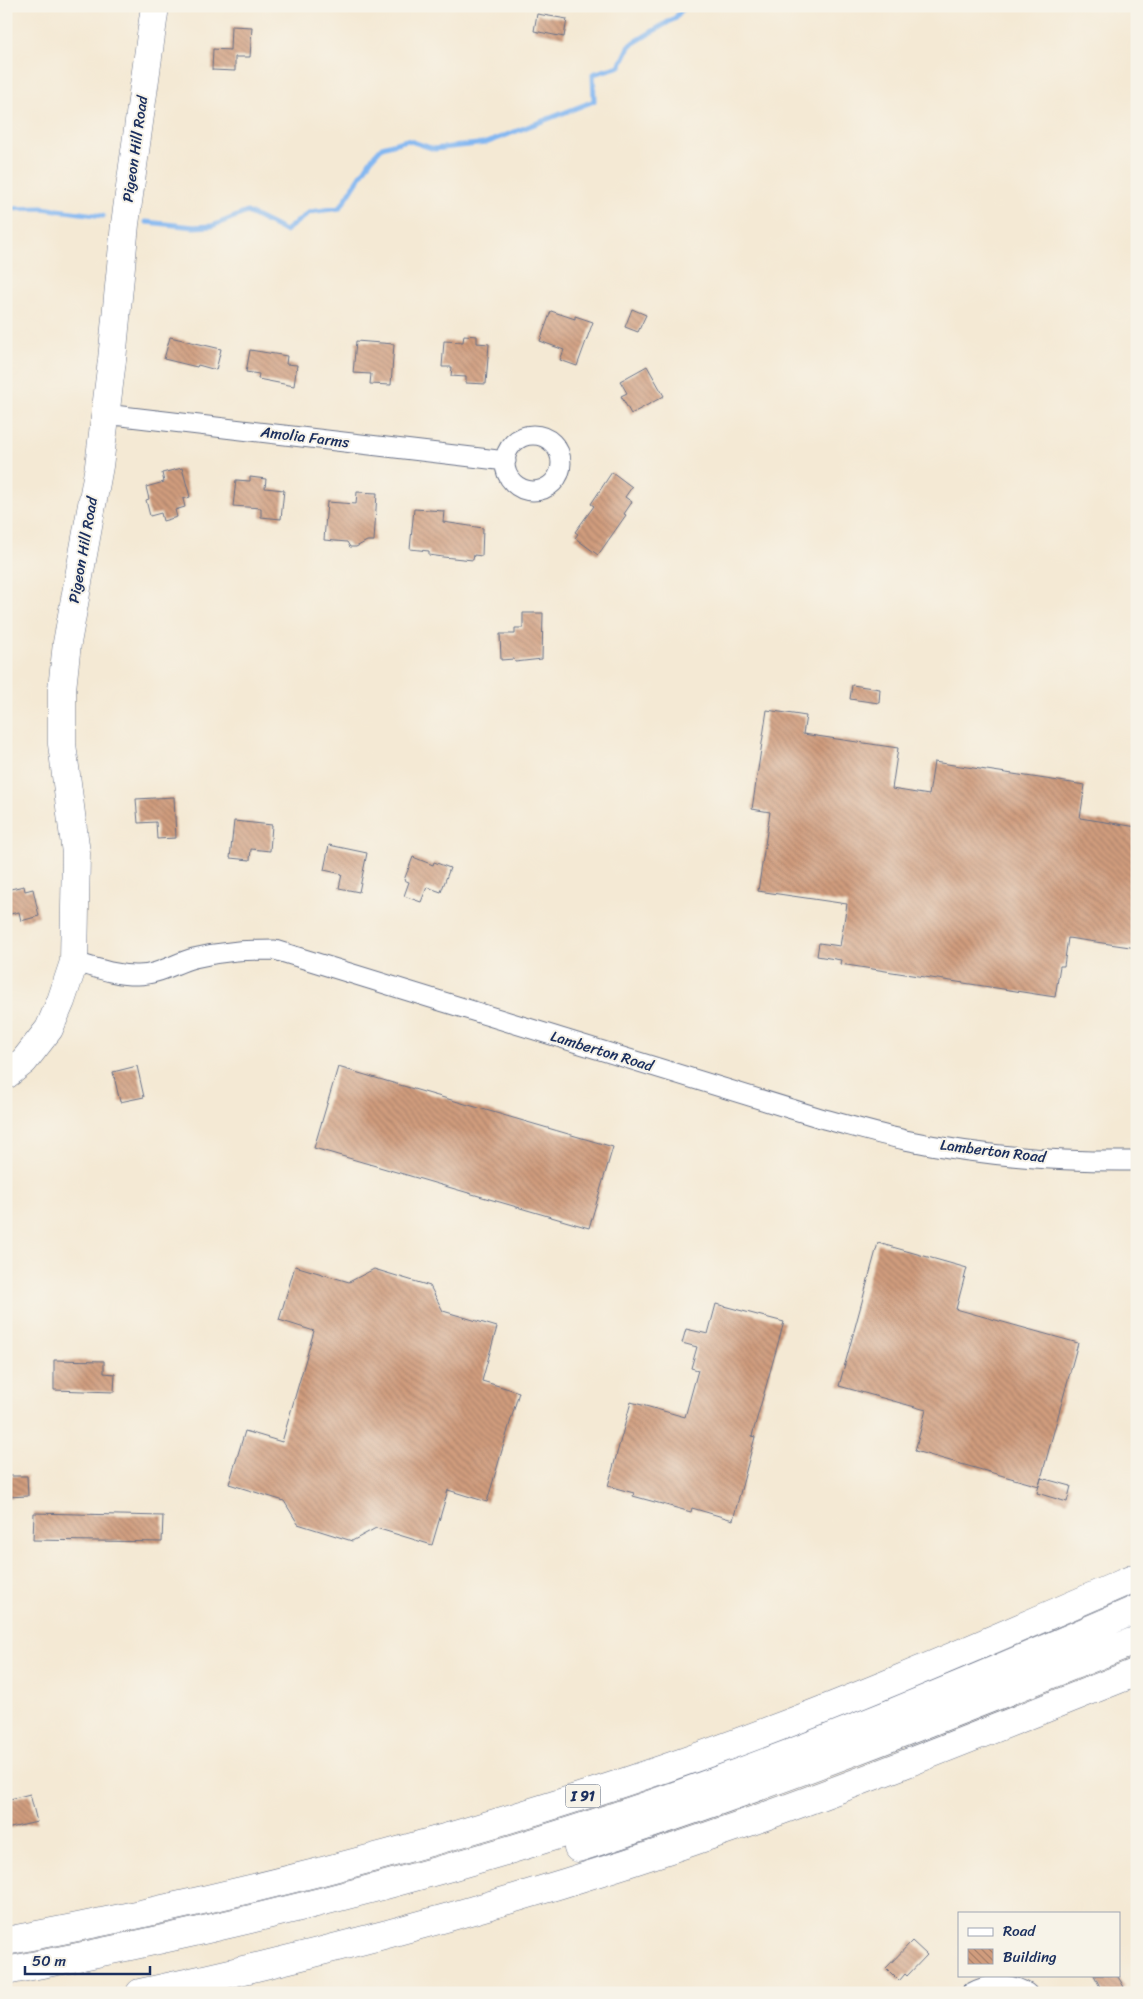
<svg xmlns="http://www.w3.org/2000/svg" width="1143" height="1999" viewBox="0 0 1143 1999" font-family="Sriracha,sans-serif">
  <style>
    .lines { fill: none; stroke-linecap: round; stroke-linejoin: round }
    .stream { stroke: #83b7f1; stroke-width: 5 }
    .building { fill: url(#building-back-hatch) }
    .street-casing { stroke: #677087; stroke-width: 21 }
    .secondary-casing { stroke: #677087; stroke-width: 29 }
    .highway-casing { stroke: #677087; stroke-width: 29 }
    .street { stroke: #fff; stroke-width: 19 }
    .secondary { stroke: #fff; stroke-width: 28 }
    .highway { stroke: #fff; stroke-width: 28 }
    .labels { text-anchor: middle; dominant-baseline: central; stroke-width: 4; stroke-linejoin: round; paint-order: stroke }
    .shield { fill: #f7f3e8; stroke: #5d6a87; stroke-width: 1 }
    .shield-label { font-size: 14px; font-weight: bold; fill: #1b2f5e }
    .street-label { font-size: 15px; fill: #1b2f5e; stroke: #f7f3e8 }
  </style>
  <defs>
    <pattern id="building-back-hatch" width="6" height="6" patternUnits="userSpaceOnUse" patternTransform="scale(1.25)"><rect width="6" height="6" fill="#d09c7d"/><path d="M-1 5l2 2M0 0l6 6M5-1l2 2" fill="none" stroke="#a8806a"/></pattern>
  </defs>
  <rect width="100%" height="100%" fill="#f7f3e8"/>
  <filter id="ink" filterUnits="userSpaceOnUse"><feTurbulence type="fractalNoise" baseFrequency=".02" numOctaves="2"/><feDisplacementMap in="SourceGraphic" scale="10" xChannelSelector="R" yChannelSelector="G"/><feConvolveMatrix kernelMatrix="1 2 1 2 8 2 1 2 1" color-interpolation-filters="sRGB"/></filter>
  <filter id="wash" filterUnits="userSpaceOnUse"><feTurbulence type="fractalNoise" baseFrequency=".0096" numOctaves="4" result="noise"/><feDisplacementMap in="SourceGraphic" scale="20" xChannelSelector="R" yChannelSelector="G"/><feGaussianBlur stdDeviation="1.12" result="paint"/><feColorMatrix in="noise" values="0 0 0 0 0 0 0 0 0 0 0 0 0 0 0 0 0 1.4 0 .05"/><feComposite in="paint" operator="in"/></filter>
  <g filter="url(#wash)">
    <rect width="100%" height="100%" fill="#f4e9d4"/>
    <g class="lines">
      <path class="stream" d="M6 209 42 208 103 216
        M146 222 194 227 212 226 247 212 285 231 310 212 340 208 372 158 382 147 407 140 434 149 486 143 594 101 593 74 620 66 630 45 675 18 685 6"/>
    </g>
    <g id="blocks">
      <path class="building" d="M537 14 567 19 564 37 534 31Z
        M231 26 252 27 250 57H235V71L212 70 213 49 230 50Z
        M632 309 646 315 638 332 625 327Z
        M551 311 575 319V316L593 322 577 366 560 360 564 350 540 341Z
        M464 335 477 336V343L489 344 486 384 466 383V377L451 376 452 367H442L444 341 463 342Z
        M170 337 221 349 216 370 198 365 197 367 164 359Z
        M356 341 394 344 391 385 370 384 371 374 353 373Z
        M250 350 287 356 286 364 297 365 294 386 258 379 259 374 246 372Z
        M647 366 664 396 631 414 621 396 627 393 620 381Z
        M182 468 190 497 183 499 185 507 175 510 177 517 163 521 161 513 150 516 146 500 149 499 146 487 164 482 162 473Z
        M612 472 632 487 625 497 632 502 624 514 626 515 598 555 575 538 578 534 575 532 594 506 591 504Z
        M250 477 266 479 265 488 284 490 281 519 261 517V508L233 506 236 480 250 481Z
        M357 492 377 493 374 541H367L356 547H350L347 542 324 540 327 502 356 504Z
        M414 509 444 511 443 522 483 528 482 556 474 555 473 560 443 557 429 555V551L410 549Z
        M523 613H543L542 659 515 662 514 659 501 660 500 634H515V628H523Z
        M852 685 880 689 879 703 850 699Z
        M767 710 806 716 803 734 898 748 892 789 929 795 934 762 1085 785 1080 818 1137 827V948L1068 938 1064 966H1060L1055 997 840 964 841 960 817 956 819 943 840 946 847 904 758 891 770 812 752 809Z
        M174 797 176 838 157 839 156 822 138 823 136 799Z
        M234 821 272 825 270 851 251 849 250 860 230 858Z
        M329 845 367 853 359 892 339 888 342 874 324 870Z
        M413 857 433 865 434 862 450 868 441 892 427 887 421 902 404 896 409 882 404 880Z
        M24 886 25 891 33 889 39 916 21 921 19 912 6 915V890Z
        M137 1066 144 1097 120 1102 113 1072Z
        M338 1067 613 1147 589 1228 314 1148Z
        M878 1243 967 1268 956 1309 1078 1343 1039 1486 915 1451 926 1410 839 1386Z
        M295 1266 349 1282 374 1269 430 1286 443 1311 497 1327 482 1381 519 1392 487 1502 448 1490 432 1545 376 1528 352 1541 298 1524 284 1501 229 1484 245 1431 282 1442 314 1331 279 1320Z
        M716 1304 784 1322 752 1436 755 1437 733 1520 692 1508 691 1512 633 1496 634 1493 608 1486 631 1402 685 1417 698 1370 691 1368 697 1347 682 1343 686 1329 708 1334Z
        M54 1360 104 1361V1373L115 1374 114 1392 54 1390Z
        M6 1476H27L28 1496 6 1497Z
        M1041 1478 1071 1486 1067 1502 1037 1493Z
        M34 1513 163 1516 162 1542 33 1540Z
        M30 1794 37 1822 6 1829V1800Z
        M912 1941 927 1955 907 1976 905 1974 899 1981 886 1968Z
        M1094 1975H1117L1124 1987 1114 1993H1103Z"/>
    </g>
  </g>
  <g filter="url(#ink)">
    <use href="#blocks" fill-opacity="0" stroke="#677087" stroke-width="1"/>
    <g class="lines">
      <defs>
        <path id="street" d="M105 414 506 461
          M505 463a28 28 0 1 1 56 0a28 28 0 1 1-56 0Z
          M74 962C94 967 117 976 138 975 158 975 175 963 194 958 223 951 245 950 275 950L824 1119C851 1126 878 1134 905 1140 981 1156 1060 1162 1137 1161
          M971 1993C989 1983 1008 1982 1027 1993"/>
        <path id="secondary" d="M6 1075 24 1061 49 1029 61 1001 74 962 76 853 62 744V689L67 643 99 466 112 360 125 224 155 6"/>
        <path id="highway" d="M578 1848C768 1788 952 1714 1137 1640
          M6 1941C230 1899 450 1843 666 1768 826 1713 981 1645 1137 1577
          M6 1971C222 1930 435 1878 643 1807 811 1749 974 1680 1137 1609
          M140 1993C346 1950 550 1892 749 1822 879 1776 1008 1723 1137 1672"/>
      </defs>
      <use href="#street" class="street-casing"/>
      <use href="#secondary" class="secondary-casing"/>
      <use href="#highway" class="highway-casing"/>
      <use href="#street" class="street"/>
      <use href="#secondary" class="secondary"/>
      <use href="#highway" class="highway"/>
    </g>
  </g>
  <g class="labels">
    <rect class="shield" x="565.5" y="1784.5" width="35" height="23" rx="4"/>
    <g class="shield-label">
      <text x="583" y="1796">I 91</text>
    </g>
    <g class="street-label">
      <text transform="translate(135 149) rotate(-82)">Pigeon Hill Road</text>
      <text transform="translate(305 437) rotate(7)">Amolia Farms</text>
      <text transform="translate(83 550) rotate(-80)">Pigeon Hill Road</text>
      <text transform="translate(602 1051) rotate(17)">Lamberton Road</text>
      <text transform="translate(993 1151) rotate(7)">Lamberton Road</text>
    </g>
  </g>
  <rect width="1143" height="1999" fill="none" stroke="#f7f3e8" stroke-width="25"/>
  <rect x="958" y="1912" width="162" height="65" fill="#f7f3e8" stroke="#9fa5b1"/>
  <rect x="968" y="1928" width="25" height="8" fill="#ffffff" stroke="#9fa5b1"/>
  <text x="1003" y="1936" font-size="15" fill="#1b2f5e">Road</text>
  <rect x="968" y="1949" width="25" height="15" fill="url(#building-back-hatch)" stroke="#9fa5b1"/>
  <text x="1003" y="1962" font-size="15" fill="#1b2f5e">Building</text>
  <path d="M25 1966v8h125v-8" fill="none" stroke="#1b2f5e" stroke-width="2.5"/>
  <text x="32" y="1966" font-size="15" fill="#1b2f5e" stroke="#f7f3e8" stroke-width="4" paint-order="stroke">50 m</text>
</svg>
